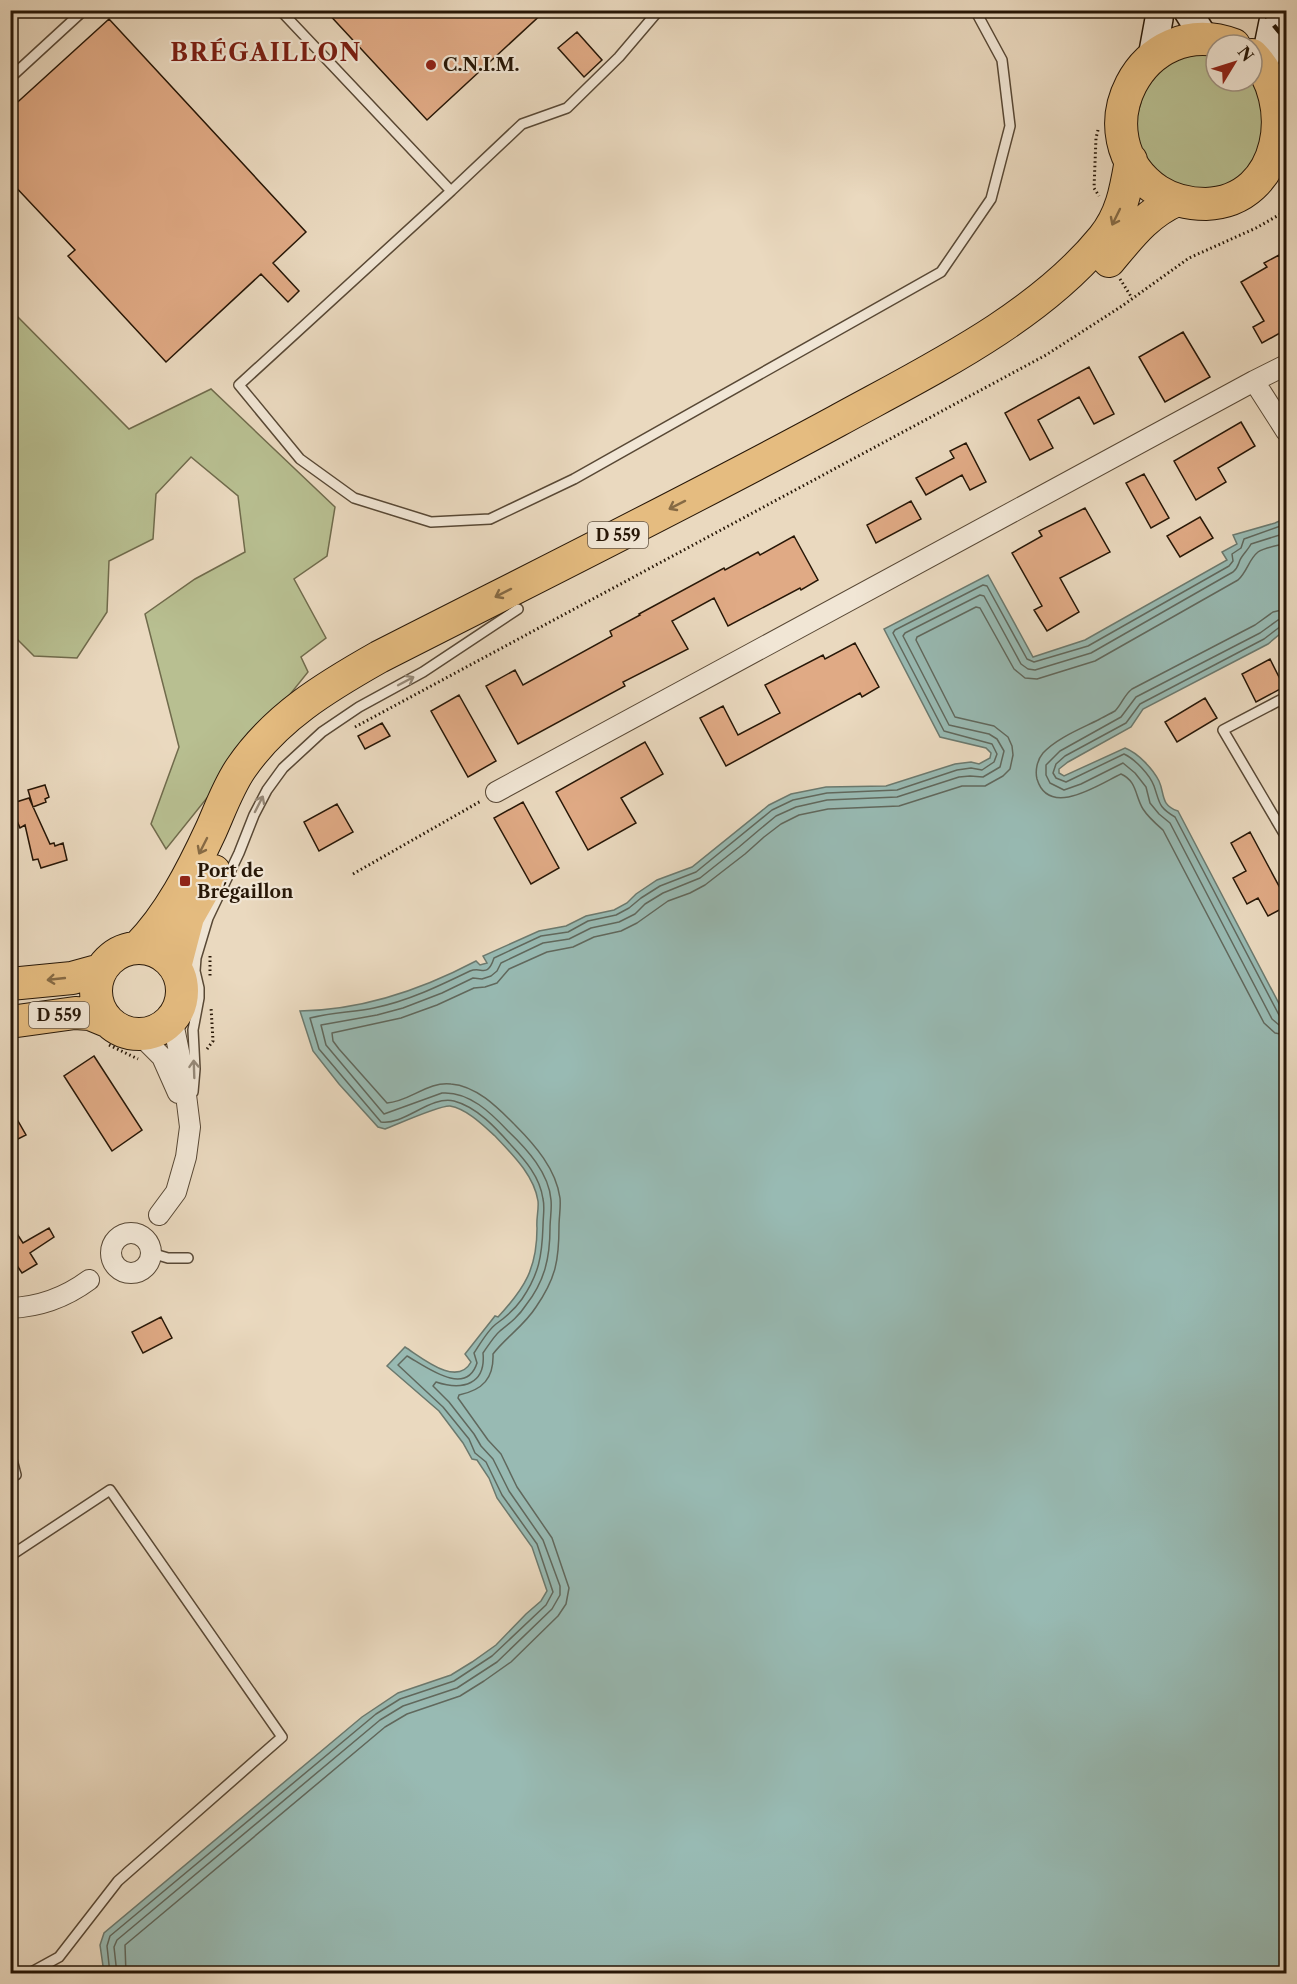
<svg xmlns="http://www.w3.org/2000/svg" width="1297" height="1984" viewBox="0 0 1297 1984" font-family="'Libre Caslon Text',serif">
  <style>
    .green { fill: #b8bf91; stroke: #706b4c; stroke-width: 1.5 }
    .water { fill: #98bab3; stroke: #6b796e; stroke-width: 1.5 }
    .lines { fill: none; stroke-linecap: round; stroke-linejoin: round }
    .shore { stroke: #60685d; stroke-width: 1.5 }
    .building { fill: #e0aa85; stroke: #271707; stroke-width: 1.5 }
    .lane-casing { stroke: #584835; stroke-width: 12 }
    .street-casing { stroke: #584835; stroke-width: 22 }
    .secondary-casing { stroke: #271707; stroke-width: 30 }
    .primary-casing { stroke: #271707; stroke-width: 34 }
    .path { stroke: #271707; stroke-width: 3; stroke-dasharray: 1.5 3; stroke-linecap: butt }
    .lane { stroke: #f1e6d5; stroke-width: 9 }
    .street { stroke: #f1e6d5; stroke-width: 20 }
    .secondary { stroke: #f1e6d5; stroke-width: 27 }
    .primary { stroke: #e5bc80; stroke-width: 32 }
    .rail { stroke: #271707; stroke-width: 4.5; stroke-dasharray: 10 10; stroke-linecap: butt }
    .oneway { stroke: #866a44 }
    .oneway2 { stroke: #968978 }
    .poi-dot { fill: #8f2418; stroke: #f1e6d5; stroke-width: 2 }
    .labels { text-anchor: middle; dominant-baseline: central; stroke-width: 4.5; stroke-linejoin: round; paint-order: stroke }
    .shield { fill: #f1e6d5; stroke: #645545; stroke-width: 1.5 }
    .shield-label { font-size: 16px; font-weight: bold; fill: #271707 }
    .poi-label { font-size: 18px; font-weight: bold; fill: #271707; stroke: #f1e6d5; text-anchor: start }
    .district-label { font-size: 24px; font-weight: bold; letter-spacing: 1.5px; fill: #7a1f14; stroke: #f1e6d5 }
  </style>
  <rect width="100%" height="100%" fill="#ead9bf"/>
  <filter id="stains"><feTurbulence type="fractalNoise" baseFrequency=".00333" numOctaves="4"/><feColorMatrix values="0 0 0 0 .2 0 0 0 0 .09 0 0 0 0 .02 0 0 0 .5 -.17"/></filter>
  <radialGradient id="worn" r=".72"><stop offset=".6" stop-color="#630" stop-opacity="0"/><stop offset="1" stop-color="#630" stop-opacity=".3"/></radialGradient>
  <path class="green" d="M1216 53V81H1260L1268 149 1229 188 1187 191 1150 169 1133 131 1148 77 1184 54Z
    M10 309 129 429 211 389 335 507 327 556 294 579 326 638 301 657 308 672 166 849 151 824 179 747 145 614 195 579 245 552 238 496 191 457 156 494 153 539 109 561 107 612 77 658 34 656 11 633Z"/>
  <path class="water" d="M1286 518V629L1268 644 1143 709 1131 727 1068 762 1059 769V773L1064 776 1125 748C1138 753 1153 769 1159 781 1165 794 1160 805 1178 811L1286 1017V1973H104L100 1945 104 1933 362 1717 398 1693 451 1675 472 1662 496 1645 526 1614 541 1601 547 1591 532 1547 497 1498 489 1478 477 1460 472 1459 463 1443 439 1411 387 1366 405 1347C421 1357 457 1388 471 1362L465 1354 495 1316 498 1317C525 1288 537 1268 537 1228 536 1219 539 1209 538 1201 534 1175 512 1154 495 1136 483 1125 467 1109 450 1106 440 1105 398 1124 385 1129L378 1127 339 1084 313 1051 300 1011C363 1010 421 990 476 961L480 965 487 963 483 956 539 931 566 926 586 916 614 910 627 903 636 894 657 880 692 867 769 805 791 794 826 787 886 786 955 764 971 762 979 764 990 758 991 753 986 748 940 737 884 629 988 575 1033 657 1085 640 1227 560 1222 552 1237 544 1233 535 1275 523Z"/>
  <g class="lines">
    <path class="shore" d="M1286 609 1273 612 1255 625 1132 689C1124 695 1122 704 1115 711 1110 714 1103 717 1098 720 1080 729 1057 738 1043 753 1037 760 1035 771 1037 779 1049 819 1100 784 1121 774 1137 781 1135 796 1143 809 1148 817 1155 823 1163 830L1264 1023 1275 1033 1286 1035
      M1286 618 1278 620 1260 633 1136 697 1121 717 1060 751 1046 765V775L1050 783 1064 790 1081 784 1123 763 1135 773 1146 787 1150 803 1159 814 1170 823 1272 1019 1279 1025 1286 1026
      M1286 625 1281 626 1264 639 1140 704 1126 723 1065 756 1056 764 1053 773 1056 778 1066 782 1124 754C1135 759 1150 775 1154 786 1160 803 1158 807 1175 817L1279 1015 1286 1019
      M110 1974 107 1946 110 1936 376 1714 400 1699 454 1681 492 1656 546 1605 553 1592 537 1544 502 1495 486 1462 475 1453 469 1439 443 1407 398 1365 407 1356C425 1366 466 1398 477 1363L474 1353C480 1344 488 1330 496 1324 506 1317 515 1309 522 1299 539 1274 542 1256 543 1226 543 1217 545 1207 543 1199 540 1177 525 1160 511 1145 496 1128 477 1107 454 1101 431 1095 403 1126 381 1122L319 1049 310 1018C330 1013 354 1012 374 1008 408 1001 439 986 470 971 482 966 487 979 494 958L541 936 568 932 588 921 616 915 629 908 641 898 660 886 696 872 772 810 793 800 827 793 897 790 957 770 971 768 982 770 994 762 997 754 992 744 944 731 893 633 895 630 983 585 987 586 1027 659 1034 662 1088 646 1229 566 1233 561 1232 554 1241 548 1244 539 1286 524
      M117 1974 114 1947 117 1940 380 1720 403 1706 457 1688 497 1662 552 1609 560 1595V1586L543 1540 509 1491 493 1459 481 1446 474 1434 449 1402 433 1386 436 1382C463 1391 486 1384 483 1353 488 1346 494 1336 500 1331 510 1323 519 1316 526 1305 545 1281 550 1257 550 1228 550 1219 552 1209 551 1200 549 1173 527 1149 508 1131 491 1113 469 1091 442 1093L384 1114 326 1045 321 1025 377 1015 403 1008 442 993 473 978 482 979 491 976 497 971 501 963 543 943 569 939 591 928 619 922 635 914 645 904 663 893 700 878 739 847 759 830 776 816 796 807 827 800 897 797 959 777 970 776 983 777 1000 767 1004 751 997 739 989 734 949 725 903 636 905 633 980 595 984 596 1021 664 1028 669 1035 670 1091 653 1233 572C1238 568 1238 565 1240 560 1242 555 1248 550 1251 544L1286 533
      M126 1974 125 1945 385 1727 407 1714 460 1696 484 1681 511 1662 558 1616 566 1604 569 1588 552 1538 517 1487 501 1454 488 1440 458 1398 459 1395C483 1390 494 1378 493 1354 506 1337 524 1326 536 1307 556 1278 559 1260 559 1226 559 1217 561 1207 560 1198 556 1169 535 1145 515 1125 498 1108 477 1086 451 1084 428 1081 409 1102 387 1103L339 1049 333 1041 332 1033 401 1018 437 1005 474 988 485 987 497 983 509 969 547 952 573 947 594 937 621 931 637 923 668 901 690 893 705 885 745 854 764 837 781 824 799 815 828 809 899 806 962 786H985L1003 776 1010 769 1013 755 1012 746 1008 737 994 726 955 717 916 640 917 637 976 607 980 608 1014 669 1025 678 1037 679 1095 661 1238 580C1247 572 1249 559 1258 552 1265 547 1278 546 1286 543"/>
  </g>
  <path class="building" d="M325 10H546L427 120Z
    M109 19 306 232 273 263 299 291 288 302 261 274 166 362 68 256 75 250 10 181V109Z
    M577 32 602 60 584 77 558 48Z
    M1279 255 1287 269V329L1262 343 1253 327 1264 321 1241 282 1267 267 1264 263Z
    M1183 332 1210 377 1165 402 1139 357Z
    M1089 367 1114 414 1094 424 1079 397 1038 420 1053 448 1030 460 1005 413Z
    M1241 422 1255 446 1218 468 1226 482 1196 500 1174 461Z
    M966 443 986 482 970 490 962 475 926 495 916 478 954 458 950 451Z
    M1144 474 1169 518 1151 528 1126 483Z
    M911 501 921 519 876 543 867 525Z
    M1085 508 1110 552 1060 578 1079 612 1047 631 1034 610 1042 606 1012 553 1042 536 1039 531Z
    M1200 517 1213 538 1180 557 1167 536Z
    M794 536 818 580 801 590 800 588 728 626 714 598 672 621 688 649 623 682 625 686 518 744 486 686 515 670 523 685 612 636 610 631 640 615 639 614 724 568 725 570 758 552 760 555Z
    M855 643 879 687 862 697 860 693 726 766 700 718 723 706 738 735 780 713 765 685 823 655 825 659Z
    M1270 659 1284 687 1256 702 1242 674Z
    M459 695 496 761 468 777 431 711Z
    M1205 698 1217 718 1177 742 1165 722Z
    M382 723 390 736 365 749 358 736Z
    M645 742 663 774 621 798 636 823 588 850 556 792Z
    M45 785 49 797 45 799 46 802 33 807 28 790Z
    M29 798 50 844 54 843 55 846 63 843 67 860 41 868 38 859 33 860 25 825 20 828 15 816 16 815 13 803Z
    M523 802 559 868 531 884 494 818Z
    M337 804 353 832 319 851 304 822Z
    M1250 832 1287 901V906L1268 916 1258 898 1247 904 1233 878 1246 871 1231 843Z
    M94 1056 142 1130 112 1151 64 1076Z
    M10 1107 26 1135 10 1143Z
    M10 1223 23 1243 49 1228 54 1237 30 1253 37 1264 22 1273 10 1255Z
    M161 1317 172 1338 143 1353 132 1332Z"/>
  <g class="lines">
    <defs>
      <path id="lane" d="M280 10 451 191 522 124 567 108 619 57 659 10
        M10 78 84 10
        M451 191 239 385 300 459 354 498 431 522 490 519 574 479 941 272 991 199 1010 126 1002 60 975 10
        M1286 697 1223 730 1286 837
        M193 1092 195 1069 193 1030 199 998V988L195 971 196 958 208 918 239 853 254 815 267 790 283 768 322 732 359 707 423 672 518 609
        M151 1253 168 1258H188
        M10 1452 16 1475
        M10 1556 110 1490 282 1737 118 1881 59 1957 28 1974"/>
      <path id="street" d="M1254 381 1286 365
        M496 792 1254 381 1286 431
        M139 1034 162 1057 178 1093
        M159 1215 176 1192 186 1157 190 1127 183 1071 172 1018
        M111 1253a20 20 0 1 1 40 0a20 20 0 1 1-40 0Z
        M10 1308C39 1307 66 1297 89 1280"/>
      <path id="secondary" d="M1187 10 1205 39
        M1152 57 1159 19V10
        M1264 66 1274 17 1273 10"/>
      <path id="primary" d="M1234 45C1142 10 1077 136 1158 191 1172 200 1189 204 1206 204 1284 201 1297 100 1252 55
        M1109 261C1130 236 1147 213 1177 200
        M138 947C169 916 192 871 211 830 220 810 228 787 241 768 276 717 326 687 379 657 532 579 686 503 837 421 928 371 1037 319 1103 238 1122 215 1126 189 1131 160
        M96 991a43 43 0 1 1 86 0a43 43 0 1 1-86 0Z
        M175 967 188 917 214 871
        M10 984 72 978 101 970
        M10 1022 75 1013 90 1014 107 1021"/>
    </defs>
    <use href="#lane" class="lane-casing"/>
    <use href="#street" class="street-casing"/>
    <use href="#secondary" class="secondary-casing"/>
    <use href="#primary" class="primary-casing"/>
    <path class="path" d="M1098 130 1096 138 1094 188 1099 196
      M1120 279 1132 298
      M355 727 1046 355 1122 306 1189 258 1256 228 1286 211
      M353 874 481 801
      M210 956V976
      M109 1045 138 1059
      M207 1049 213 1041 211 1007"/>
    <use href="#lane" class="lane"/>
    <use href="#street" class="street"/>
    <use href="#secondary" class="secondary"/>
    <use href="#primary" class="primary"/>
    <path class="rail" d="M1261 10 1286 40"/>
  </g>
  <defs><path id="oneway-shaft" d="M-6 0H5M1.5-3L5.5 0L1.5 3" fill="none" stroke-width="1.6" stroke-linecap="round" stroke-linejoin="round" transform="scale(1.5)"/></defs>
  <g class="oneway">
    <use href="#oneway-shaft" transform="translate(1116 217) rotate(116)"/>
    <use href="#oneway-shaft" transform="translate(677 505) rotate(153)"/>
    <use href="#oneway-shaft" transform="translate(503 593) rotate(153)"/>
    <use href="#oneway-shaft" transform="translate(203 846) rotate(117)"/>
    <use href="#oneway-shaft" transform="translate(56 979) rotate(174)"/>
  </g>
  <g class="oneway2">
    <use href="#oneway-shaft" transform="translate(406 681) rotate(-28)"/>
    <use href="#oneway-shaft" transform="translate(259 804) rotate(-63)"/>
    <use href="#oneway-shaft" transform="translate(194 1069) rotate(-92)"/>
  </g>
  <g class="poi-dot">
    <circle cx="431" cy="65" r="6"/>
    <rect x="179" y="875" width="12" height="12" rx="3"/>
  </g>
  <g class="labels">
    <g class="shield">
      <rect x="588" y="522" width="60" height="26" rx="4.5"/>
      <rect x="29" y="1002" width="60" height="26" rx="4.5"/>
    </g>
    <g class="shield-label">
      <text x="618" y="535">D 559</text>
      <text x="59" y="1015">D 559</text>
    </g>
    <g class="poi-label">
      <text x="443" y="65">C.N.I.M.</text>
      <text x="197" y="871">Port de<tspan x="197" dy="21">Brégaillon</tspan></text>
    </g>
    <g class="district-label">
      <text x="266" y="52">BRÉGAILLON</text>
    </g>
  </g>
  <rect width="1297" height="1984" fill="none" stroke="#ead9bf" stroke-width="36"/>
  <rect x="12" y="12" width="1273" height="1960" fill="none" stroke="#271707" stroke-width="3"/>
  <rect x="18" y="18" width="1261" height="1948" fill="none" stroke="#271707" stroke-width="1.5"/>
  <g transform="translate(1234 63) rotate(52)"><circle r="28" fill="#f1e6d5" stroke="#a09383" stroke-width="1.5"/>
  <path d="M0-4.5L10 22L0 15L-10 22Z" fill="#8f2418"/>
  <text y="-9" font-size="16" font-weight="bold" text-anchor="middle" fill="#271707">N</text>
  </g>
  <rect width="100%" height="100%" filter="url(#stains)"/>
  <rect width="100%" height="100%" fill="url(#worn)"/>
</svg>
